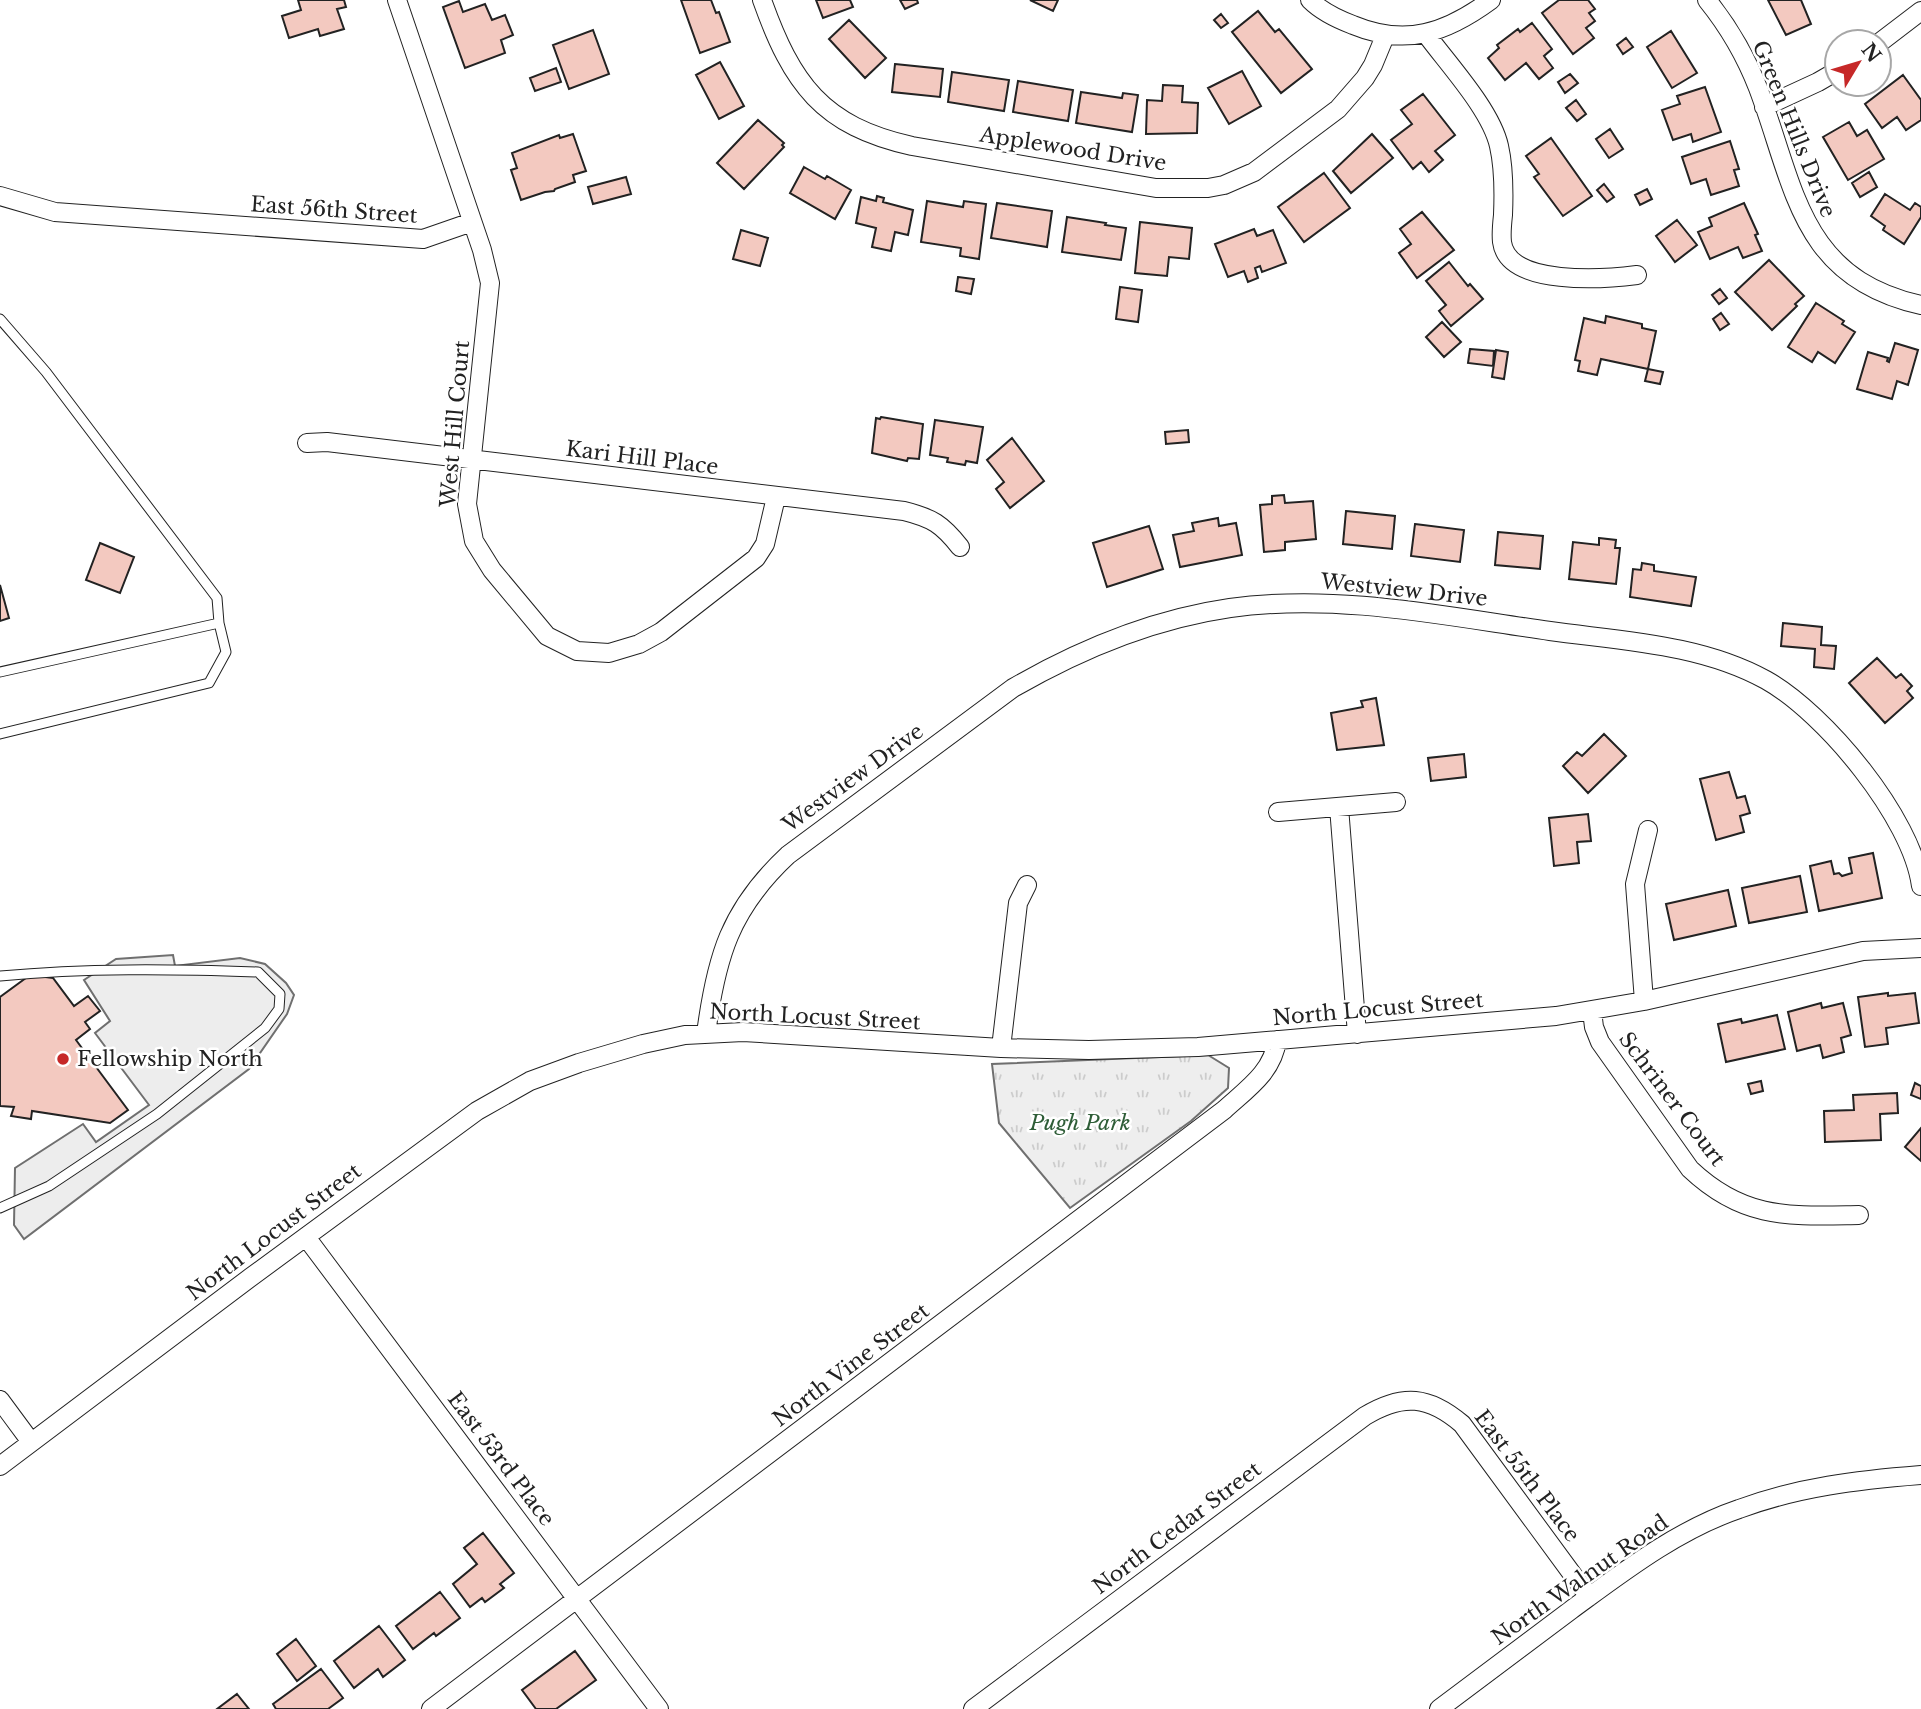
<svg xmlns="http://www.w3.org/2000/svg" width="1921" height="1709" viewBox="0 0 1921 1709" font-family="'Libre Baskerville',serif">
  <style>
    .park { fill: url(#park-tufts); stroke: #6f6f6f; stroke-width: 2 }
    .parking { fill: #ededed; stroke: #6f6f6f; stroke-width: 2 }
    .building { fill: #f3c9c0; stroke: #222; stroke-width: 2 }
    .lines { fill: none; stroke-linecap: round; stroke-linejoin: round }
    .service-casing { stroke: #222; stroke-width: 11 }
    .minor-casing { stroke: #222; stroke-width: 20 }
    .service { stroke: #fff; stroke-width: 9 }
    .minor { stroke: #fff; stroke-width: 18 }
    .poi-dot { fill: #c62828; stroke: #fff; stroke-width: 2.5 }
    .labels { text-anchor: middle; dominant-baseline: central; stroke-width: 5; stroke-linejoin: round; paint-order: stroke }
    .street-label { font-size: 21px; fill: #222; stroke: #fff }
    .poi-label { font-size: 21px; fill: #222; stroke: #fff; text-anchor: start }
    .park-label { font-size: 21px; font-style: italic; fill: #2f5e38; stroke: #fff }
  </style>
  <defs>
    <pattern id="park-tufts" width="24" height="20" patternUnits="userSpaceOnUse" patternTransform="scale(1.75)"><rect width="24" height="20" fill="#eee"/><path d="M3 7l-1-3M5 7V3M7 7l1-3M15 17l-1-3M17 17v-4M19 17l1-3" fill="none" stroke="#ccc"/></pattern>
  </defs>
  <rect width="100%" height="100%" fill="#fff"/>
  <path class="park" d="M1208 1055 1229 1068 1228 1088 1191 1121 1070 1208 999 1123 992 1064Z"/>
  <path class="parking" d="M173 955 175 966 240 958 265 964 286 983 294 995 287 1014 249 1069 24 1239 14 1225 15 1168 83 1124 96 1142 149 1105 95 1033 110 1021 84 980 116 959Z"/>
  <path class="building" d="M298 0H344L346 7 337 9 344 29 320 36 318 29 289 38 282 16 301 10Z
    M681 0H711L716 13 719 12 730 42 700 53Z
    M816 0H850L853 7 823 18Z
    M900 0H917L918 3 905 9Z
    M1030 0H1058L1053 11Z
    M1559 0H1588L1595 9 1589 13 1595 21 1586 28 1594 38 1573 54 1542 13Z
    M1768 0H1801L1811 24 1786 35Z
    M459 1 463 12 485 4 492 20 505 15 513 35 501 40 505 53 465 68 443 7Z
    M1258 11 1275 32 1279 29 1312 69 1281 93 1232 32Z
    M1221 14 1228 23 1221 28 1214 20Z
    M849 20 886 58 865 78 829 39Z
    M1532 23 1552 49 1544 56 1553 68 1539 79 1526 63 1505 80 1488 58 1499 48 1497 45 1518 29 1520 32Z
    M593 30 609 74 569 89 553 45Z
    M1671 31 1697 73 1672 88 1647 47Z
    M1626 38 1633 47 1623 54 1617 45Z
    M720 62 744 106 719 119 696 75Z
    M895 64 943 69 940 97 892 92Z
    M556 68 561 82 535 91 530 78Z
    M1242 71 1261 106 1229 124 1208 88Z
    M952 72 1009 80 1004 111 948 102Z
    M1570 74 1578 83 1565 93 1558 82Z
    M1903 75 1921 100V120L1906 130 1897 117 1882 128 1865 104Z
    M1018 81 1073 90 1068 121 1013 112Z
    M1163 85 1183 86 1182 102 1198 103 1197 133 1146 134 1147 100 1162 101Z
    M1705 87 1721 132 1693 142 1691 134 1673 140 1662 110 1680 104 1677 96Z
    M1081 92 1122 98 1123 93 1138 95 1132 132 1076 123Z
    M1423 94 1455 135 1435 151 1443 160 1429 172 1421 162 1413 169 1391 140 1412 124 1401 110Z
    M1576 100 1586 114 1577 121 1566 108Z
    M758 120 784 143 782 145 784 147 744 189 717 163Z
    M1849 122 1857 136 1867 130 1884 159 1848 180 1823 137Z
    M1610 129 1623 149 1609 158 1596 139Z
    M573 134 586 171 573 175 575 182 555 189 554 191 545 192 521 200 511 170 517 168 512 153 559 135 560 138Z
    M1372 134 1393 158 1351 193 1333 171Z
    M1551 138 1592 196 1563 216 1534 177 1539 174 1526 156Z
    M1730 141 1739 169 1734 170 1739 186 1711 195 1706 179 1691 184 1682 157Z
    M804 167 825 179 827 176 851 190 835 219 790 193Z
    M1869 172 1877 187 1860 197 1852 183Z
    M1324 173 1350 208 1304 242 1278 207Z
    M626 177 631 194 593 204 588 187Z
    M1604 184 1614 197 1607 202 1597 190Z
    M1647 189 1652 199 1640 205 1635 195Z
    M1885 194 1910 210 1915 203 1921 207V217L1904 244 1883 230 1885 226 1871 216Z
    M877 196 884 198 883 202 913 210 908 235 895 232 891 251 872 247 876 228 856 223 861 197 876 201Z
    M927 201 963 207 964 201 986 204 979 259 960 256 961 248 921 242Z
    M997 203 1052 211 1047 247 991 238Z
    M1744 203 1758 234 1755 235 1762 251 1743 258 1738 247 1710 259 1698 232 1712 226 1709 218Z
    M1422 212 1454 250 1417 278 1399 253 1411 244 1400 229Z
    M1067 217 1106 223 1105 225 1126 228 1121 260 1062 252Z
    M1677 220 1697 245 1675 262 1656 236Z
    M1140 222 1192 228 1189 259 1169 257 1167 276 1135 273Z
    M1254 229 1257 236 1273 230 1286 263 1262 272 1260 266 1255 268 1258 278 1248 282 1244 271 1228 277 1215 244Z
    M741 230 768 238 760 266 733 259Z
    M1769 260 1804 296 1795 304 1797 306 1772 330 1735 292Z
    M1449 262 1468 286 1470 284 1483 299 1451 326 1439 311 1446 305 1426 281Z
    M958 277 974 279 971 294 956 291Z
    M1120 287 1142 290 1138 322 1116 319Z
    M1720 289 1727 298 1719 304 1712 295Z
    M1816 303 1844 321 1842 324 1855 332 1835 363 1818 352 1812 362 1788 347Z
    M1721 313 1729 324 1720 330 1713 319Z
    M1606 316 1642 324V328L1656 331 1648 369 1601 359 1597 375 1578 371 1580 361 1575 360 1584 318 1605 323Z
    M1442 322 1461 342 1444 357 1426 337Z
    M1895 343 1918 350 1908 385 1897 381 1892 399 1857 389 1868 352 1888 358 1887 361 1889 362Z
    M1470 349 1494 351 1493 366 1468 363Z
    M1496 350 1508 352 1504 379 1492 377Z
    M1648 369 1663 372 1660 384 1645 381Z
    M881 417 923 424 919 459 908 458 907 461 872 453 876 418 880 419Z
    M935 420 983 427 977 463 966 461 965 465 947 462 948 458 930 455Z
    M1188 430 1189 442 1166 444 1165 432Z
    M1012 438 1044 481 1010 508 996 489 1004 482 987 460Z
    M1284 495 1285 503 1313 501 1316 539 1285 542V550L1264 552 1260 505 1272 504V496Z
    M1346 511 1395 516 1392 549 1343 544Z
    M1218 518 1219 526 1236 523 1242 555 1180 567 1173 535 1194 531 1192 523Z
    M1415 524 1464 530 1460 562 1411 556Z
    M1149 526 1163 569 1107 587 1093 543Z
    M1498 532 1543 536 1540 569 1495 565Z
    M1599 538 1616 540 1615 548H1620L1616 584 1569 579 1573 542 1599 545Z
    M100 543 134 557 120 593 86 580Z
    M1642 563 1654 565V571L1696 577 1691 606 1630 597 1633 569 1641 570Z
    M0 585 9 618 0 621Z
    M1783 623 1822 627 1821 645 1836 646 1834 669 1814 667 1815 649 1781 646Z
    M1877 658 1896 678 1901 674 1912 686 1907 691 1913 698 1885 723 1849 683Z
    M1376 698 1384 745 1337 750 1331 713 1363 707 1361 701Z
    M1604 734 1626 756 1588 793 1563 766 1577 752 1582 756Z
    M1464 754 1466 777 1431 781 1428 758Z
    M1729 772 1737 798 1745 796 1750 813 1740 816 1744 832 1716 840 1700 779Z
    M1588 814 1591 841 1577 842 1579 863 1554 866 1549 818Z
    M1873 853 1882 898 1819 911 1810 866 1831 861 1834 874 1839 873 1842 876 1852 873 1849 858Z
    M1800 876 1807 912 1749 923 1742 888Z
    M1728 890 1736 926 1674 940 1666 904Z
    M30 975 53 978 74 1006 88 996 100 1011 85 1022 90 1029 76 1040 128 1110 110 1123 32 1111 31 1119 11 1116 14 1107 0 1106V997Z
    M1888 993V996L1915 993 1919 1023 1886 1028 1888 1044 1865 1047 1858 997Z
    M1821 1003 1822 1008 1843 1003 1851 1035 1841 1038 1844 1052 1823 1058 1820 1045 1797 1051 1788 1012Z
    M1777 1015 1785 1049 1726 1062 1718 1024 1741 1019 1742 1023Z
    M1761 1081 1763 1091 1751 1094 1748 1084Z
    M1915 1083 1921 1086V1099L1911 1095Z
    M1897 1093 1898 1113 1880 1114 1881 1140 1825 1142 1824 1111 1854 1110 1853 1095Z
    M1921 1128V1161L1905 1147Z
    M483 1533 514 1573 500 1584 504 1588 485 1602 482 1598 470 1607 453 1584 477 1564 464 1548Z
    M440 1592 460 1618 436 1636 434 1633 413 1649 396 1626Z
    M379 1626 405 1660 383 1677 378 1669 354 1688 334 1661Z
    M296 1639 316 1666 297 1681 277 1654Z
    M575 1651 596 1680 556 1709H536L522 1690Z
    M321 1669 343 1698 328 1709H276L273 1704Z
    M237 1694 249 1709H217Z"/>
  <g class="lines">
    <defs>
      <path id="service" d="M0 319 46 372 217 598 219 623 0 672
        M0 734 209 683 226 652 219 623
        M0 976C86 968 171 969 258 972L280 994 279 1009 265 1028 157 1114 49 1186 0 1208"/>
      <path id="minor" d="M397 0 482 250 490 283 467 504 474 541 492 570 547 636 577 651 609 653 639 644 661 632 756 558 765 544 776 497
        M762 0C792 84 822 126 912 146L1156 188H1208L1224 185 1254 172 1338 109 1365 78 1373 65 1385 36
        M1310 0C1322 12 1337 19 1353 25 1406 47 1446 33 1491 0
        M1707 0C1728 26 1746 57 1758 88 1795 186 1799 278 1921 305
        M1426 34C1448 64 1491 110 1499 146 1504 168 1504 192 1503 215 1502 224 1501 233 1502 242 1508 287 1606 279 1637 275
        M1879 43 1921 11
        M1764 107 1818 82 1837 71
        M0 196 55 212 423 239 472 222
        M307 443 327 442 904 511C932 518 942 524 960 547
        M1339 807 1357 1034
        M1278 812 1396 802
        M1644 1001 1635 884 1648 830
        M1592 1011 1594 1027 1600 1042 1690 1169C1744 1220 1789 1216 1859 1215
        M706 1034C716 957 730 909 788 855L1013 688C1079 650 1153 619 1230 608 1337 593 1444 616 1550 631 1622 641 1701 644 1766 680 1825 713 1912 818 1921 886
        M1001 1048 1018 903 1027 885
        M306 1237 659 1709
        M0 1400 31 1442
        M0 1466 251 1277 477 1111 530 1081 579 1063 643 1044 685 1035 743 1032 1001 1048 1089 1050 1198 1047 1556 1016 1644 1001 1863 951 1921 948
        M431 1709 1224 1110C1247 1089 1273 1072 1277 1040
        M973 1709 1365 1416C1403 1393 1429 1396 1462 1424L1589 1597
        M1439 1709C1483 1676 1527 1643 1571 1610 1623 1572 1677 1530 1739 1509 1798 1487 1858 1480 1921 1475"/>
    </defs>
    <use href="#service" class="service-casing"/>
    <use href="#minor" class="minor-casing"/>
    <use href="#service" class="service"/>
    <use href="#minor" class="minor"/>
  </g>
  <circle class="poi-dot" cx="63" cy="1059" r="7"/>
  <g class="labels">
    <g class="street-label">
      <text transform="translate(1794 129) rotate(68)">Green Hills Drive</text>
      <text transform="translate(1073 149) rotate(9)">Applewood Drive</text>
      <text transform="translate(334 210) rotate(4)">East 56th Street</text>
      <text transform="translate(455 424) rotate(-85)">West Hill Court</text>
      <text transform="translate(642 458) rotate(7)">Kari Hill Place</text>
      <text transform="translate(1404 590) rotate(6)">Westview Drive</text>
      <text transform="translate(853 778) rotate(-36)">Westview Drive</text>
      <text transform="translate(1378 1009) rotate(-5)">North Locust Street</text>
      <text transform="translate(815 1017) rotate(3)">North Locust Street</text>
      <text transform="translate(1672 1099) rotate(53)">Schriner Court</text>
      <text transform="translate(274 1232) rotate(-37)">North Locust Street</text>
      <text transform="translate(851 1365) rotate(-37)">North Vine Street</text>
      <text transform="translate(501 1459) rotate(53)">East 53rd Place</text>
      <text transform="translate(1527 1476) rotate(53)">East 55th Place</text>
      <text transform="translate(1177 1528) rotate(-37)">North Cedar Street</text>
      <text transform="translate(1580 1580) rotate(-35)">North Walnut Road</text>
    </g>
    <g class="poi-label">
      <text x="77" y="1059">Fellowship North</text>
    </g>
    <g class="park-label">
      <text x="1080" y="1123">Pugh Park</text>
    </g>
  </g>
  <g transform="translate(1858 63) rotate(52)"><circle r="33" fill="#ffffff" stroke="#a7a7a7" stroke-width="2"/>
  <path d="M0-5L12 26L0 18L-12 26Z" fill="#c62828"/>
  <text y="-10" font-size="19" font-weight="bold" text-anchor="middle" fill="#222222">N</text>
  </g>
</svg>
